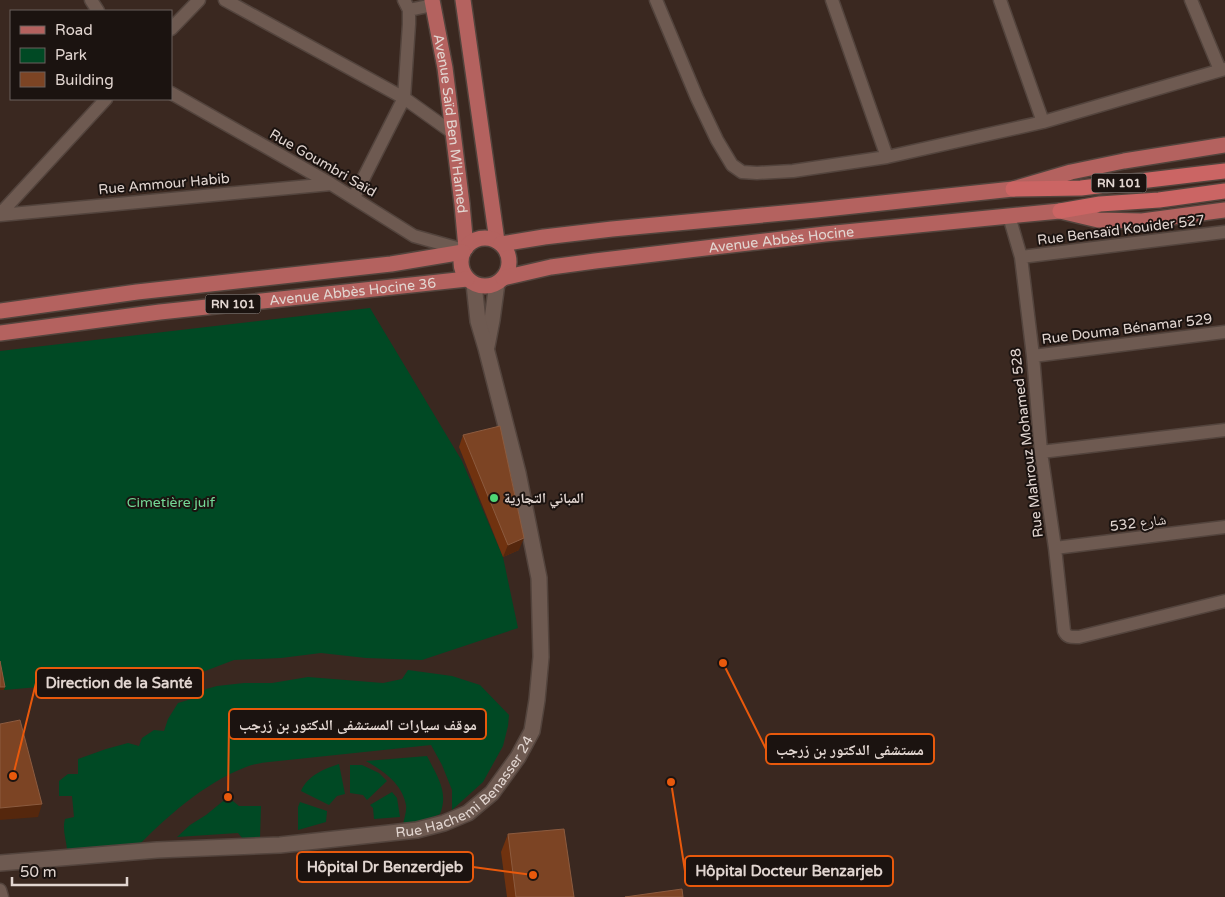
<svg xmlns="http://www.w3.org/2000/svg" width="1225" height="897" viewBox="0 0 1225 897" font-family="'Varela Round','Noto Naskh Arabic',sans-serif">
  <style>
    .green { fill: #004924 }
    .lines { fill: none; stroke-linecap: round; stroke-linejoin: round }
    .minor-casing { stroke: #53443d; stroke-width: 15 }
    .secondary-casing { stroke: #53443d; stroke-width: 18 }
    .primary-casing { stroke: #53443d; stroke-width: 18 }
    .trunk-casing { stroke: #53443d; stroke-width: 18 }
    .minor { stroke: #6e5a51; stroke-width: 12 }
    .secondary { stroke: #6e5a51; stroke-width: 15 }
    .primary { stroke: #b4625f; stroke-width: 15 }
    .trunk { stroke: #cb6564; stroke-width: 15 }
    .wall { fill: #70320f }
    .shaded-wall { fill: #55270d }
    .building { fill: #7c4424; stroke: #8c5b3f }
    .poi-dot { fill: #4fd675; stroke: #1b1310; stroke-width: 2 }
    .labels { text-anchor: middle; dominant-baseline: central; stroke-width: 4; stroke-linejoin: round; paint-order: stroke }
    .shield { fill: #1b1310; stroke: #a69c97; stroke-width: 1 }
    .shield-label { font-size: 12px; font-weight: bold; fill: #e2d6d1 }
    .street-label { font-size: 14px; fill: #e2d6d1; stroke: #1b1310 }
    .poi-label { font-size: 14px; font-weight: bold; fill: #e2d6d1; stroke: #1b1310; text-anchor: start }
    .park-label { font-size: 14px; fill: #74d896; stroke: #1b1310 }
    .leader { fill: none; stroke: #e8590c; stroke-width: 2 }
    .callout-dot { fill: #e8590c; stroke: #1b1310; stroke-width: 2 }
    .callout { fill: #1b1310; stroke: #e8590c; stroke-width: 2 }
    .callout-label { font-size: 15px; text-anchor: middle; font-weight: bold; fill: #e2d6d1 }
  </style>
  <rect width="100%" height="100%" fill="#3a2820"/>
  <path class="green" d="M370 308 462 461 503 557 518 628 422 660 366 658 321 653 281 658 234 660 200 673 4 690 0 669V351Z
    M408 670 452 676 480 685 509 715 508 726 503 746 483 782 452 810V790L442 765 431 745 269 762C261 763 253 764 246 767 204 783 165 818 134 850L125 847 91 848 82 853 67 849C66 839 62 829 65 819L74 817 72 796H59V781L68 774H78V759L106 749 128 743 139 746 142 738 154 730 164 731 168 719 178 703 198 697 206 689 217 686 244 683H272L308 677 383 683 402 679Z
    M427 756C437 776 449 792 440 814L418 824 403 825C404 819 407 811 406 805 402 783 383 771 366 761Z
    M339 764 345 794 337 796 329 805 301 791C308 775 324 769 339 764Z
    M350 765H362L379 773 387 781 367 800 363 795 350 793Z
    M392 792 397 798 400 817 374 819 373 808 370 805Z
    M228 797 239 806H261L260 838 243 839 238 833 177 837 190 825 206 815Z
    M300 802 327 811 326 822 298 830V807Z"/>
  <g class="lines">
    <defs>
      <path id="minor" d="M91 0 98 11
        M225 0 404 98 453 133
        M656 0 697 98 717 140 732 165 742 172 757 173 793 171 887 157 1043 122 1225 69
        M832 0 887 157
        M1000 0 1043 122
        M1191 0 1220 70
        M409 10 433 5
        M171 29 199 0
        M171 93 331 184 414 236 464 250
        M354 197 404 98 409 24V10L404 0
        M0 214 106 99
        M0 215 331 184
        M1009 216 1021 257 1033 356 1041 452 1055 548 1064 631C1067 638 1072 637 1079 637L1225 601
        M1021 257 1225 232
        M1033 356 1225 332
        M1041 452 1225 430
        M1055 548 1225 527
        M0 890 2 897"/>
      <g id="secondary">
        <path d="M487 346 492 320 497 283"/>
        <path id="s1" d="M0 863 157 850 280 845 417 830 444 823 468 813 492 793 518 757 532 731 537 700 541 657 539 578 518 473 486 348 478 321 474 284"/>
      </g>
      <g id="primary">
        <path id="s2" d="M432 0 445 68 462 204 466 248"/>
        <path d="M463 0 497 241"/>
        <circle cx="485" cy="262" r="24"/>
        <path d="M501 244 544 237 612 229 816 210 1013 189 1071 172 1124 161 1225 145"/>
        <path id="s3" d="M503 278 551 267 595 261 825 234 1060 211 1098 220 1142 221 1225 210"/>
        <path d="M0 311 137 292 391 264 463 252"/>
        <path id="s4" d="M0 333 160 312 467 279"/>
      </g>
      <path id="trunk" d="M1013 189 1081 188 1225 171
        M1060 211 1100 204 1159 200 1225 191"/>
    </defs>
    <use href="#minor" class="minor-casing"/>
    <use href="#secondary" class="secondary-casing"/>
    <use href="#primary" class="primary-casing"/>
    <use href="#trunk" class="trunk-casing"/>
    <use href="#minor" class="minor"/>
    <use href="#secondary" class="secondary"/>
    <use href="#primary" class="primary"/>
    <use href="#trunk" class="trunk"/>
  </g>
  <path class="wall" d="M463 435 519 550 503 557 459 447Z
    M508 834 574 897H507L501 852Z"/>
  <path class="shaded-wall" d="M524 538 519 550 503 557 508 545Z
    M0 687H5L4 690H0Z
    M42 804 38 817 0 820V808Z"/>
  <path class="building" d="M500 426 524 538 508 545 463 435Z
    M0 661 5 687H0Z
    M20 720 42 804 0 808V724Z
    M564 829 574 897H516L508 834Z
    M682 889 683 897H625Z"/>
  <circle class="poi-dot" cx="494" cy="498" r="5"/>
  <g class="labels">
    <g class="shield">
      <rect x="1091.5" y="173.5" width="55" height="19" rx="4"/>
      <rect x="205.5" y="294.5" width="55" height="19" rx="4"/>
    </g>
    <g class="shield-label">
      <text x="1119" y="183">RN 101</text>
      <text x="233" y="304">RN 101</text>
    </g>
    <g class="street-label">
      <text stroke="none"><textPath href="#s2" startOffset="125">Avenue Saïd Ben M'Hamed</textPath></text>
      <text transform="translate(323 163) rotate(30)">Rue Goumbri Saïd</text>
      <text transform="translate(164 184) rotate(-5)">Rue Ammour Habib</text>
      <text transform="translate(1121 230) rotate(-7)">Rue Bensaïd Kouider 527</text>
      <text stroke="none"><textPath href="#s3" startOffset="281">Avenue Abbès Hocine</textPath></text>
      <text stroke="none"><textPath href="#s4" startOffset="355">Avenue Abbès Hocine 36</textPath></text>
      <text transform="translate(1127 329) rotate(-7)">Rue Douma Bénamar 529</text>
      <text transform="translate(1027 443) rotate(-97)">Rue Mahrouz Mohamed 528</text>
      <text transform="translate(1138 523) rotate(-7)">532 شارع</text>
      <text stroke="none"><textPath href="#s1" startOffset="484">Rue Hachemi Benasser 24</textPath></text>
    </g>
    <g class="poi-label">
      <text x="504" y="498">المباني التجارية</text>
    </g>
    <g class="park-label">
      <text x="171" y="502">Cimetière juif</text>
    </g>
  </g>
  <path class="leader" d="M13 776L36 683M228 797L229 724M723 663L766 749M533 875L473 867M671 782L685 871"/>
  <g class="callout-dot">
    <circle cx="13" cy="776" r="5"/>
    <circle cx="228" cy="797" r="5"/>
    <circle cx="723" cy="663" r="5"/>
    <circle cx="533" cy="875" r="5"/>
    <circle cx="671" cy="782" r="5"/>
  </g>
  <g class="callout">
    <rect x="36" y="668" width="167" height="30" rx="5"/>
    <rect x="229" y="709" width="257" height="30" rx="5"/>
    <rect x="766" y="734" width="168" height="30" rx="5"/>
    <rect x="297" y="852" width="176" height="30" rx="5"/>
    <rect x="685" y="856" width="208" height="30" rx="5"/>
  </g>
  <g class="callout-label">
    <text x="119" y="688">Direction de la Santé</text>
    <text x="358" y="730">موقف سيارات المستشفى الدكتور بن زرجب</text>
    <text x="850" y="755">مستشفى الدكتور بن زرجب</text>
    <text x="385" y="872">Hôpital Dr Benzerdjeb</text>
    <text x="789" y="876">Hôpital Docteur Benzarjeb</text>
  </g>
  <rect x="10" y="10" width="162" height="90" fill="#1b1310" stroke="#6b615d"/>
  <rect x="20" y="26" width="25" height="8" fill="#b4625f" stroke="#6b615d"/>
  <text x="55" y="35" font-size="15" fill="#e2d6d1">Road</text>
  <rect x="20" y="48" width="25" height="15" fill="#004924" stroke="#6b615d"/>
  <text x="55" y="60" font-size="15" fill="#e2d6d1">Park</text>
  <rect x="20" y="72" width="25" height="15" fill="#7c4424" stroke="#6b615d"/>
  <text x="55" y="85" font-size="15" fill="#e2d6d1">Building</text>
  <path d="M12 877v8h115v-8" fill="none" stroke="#e2d6d1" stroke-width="2.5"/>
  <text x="20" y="877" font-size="15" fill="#e2d6d1" stroke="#1b1310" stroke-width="4" paint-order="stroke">50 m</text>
</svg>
